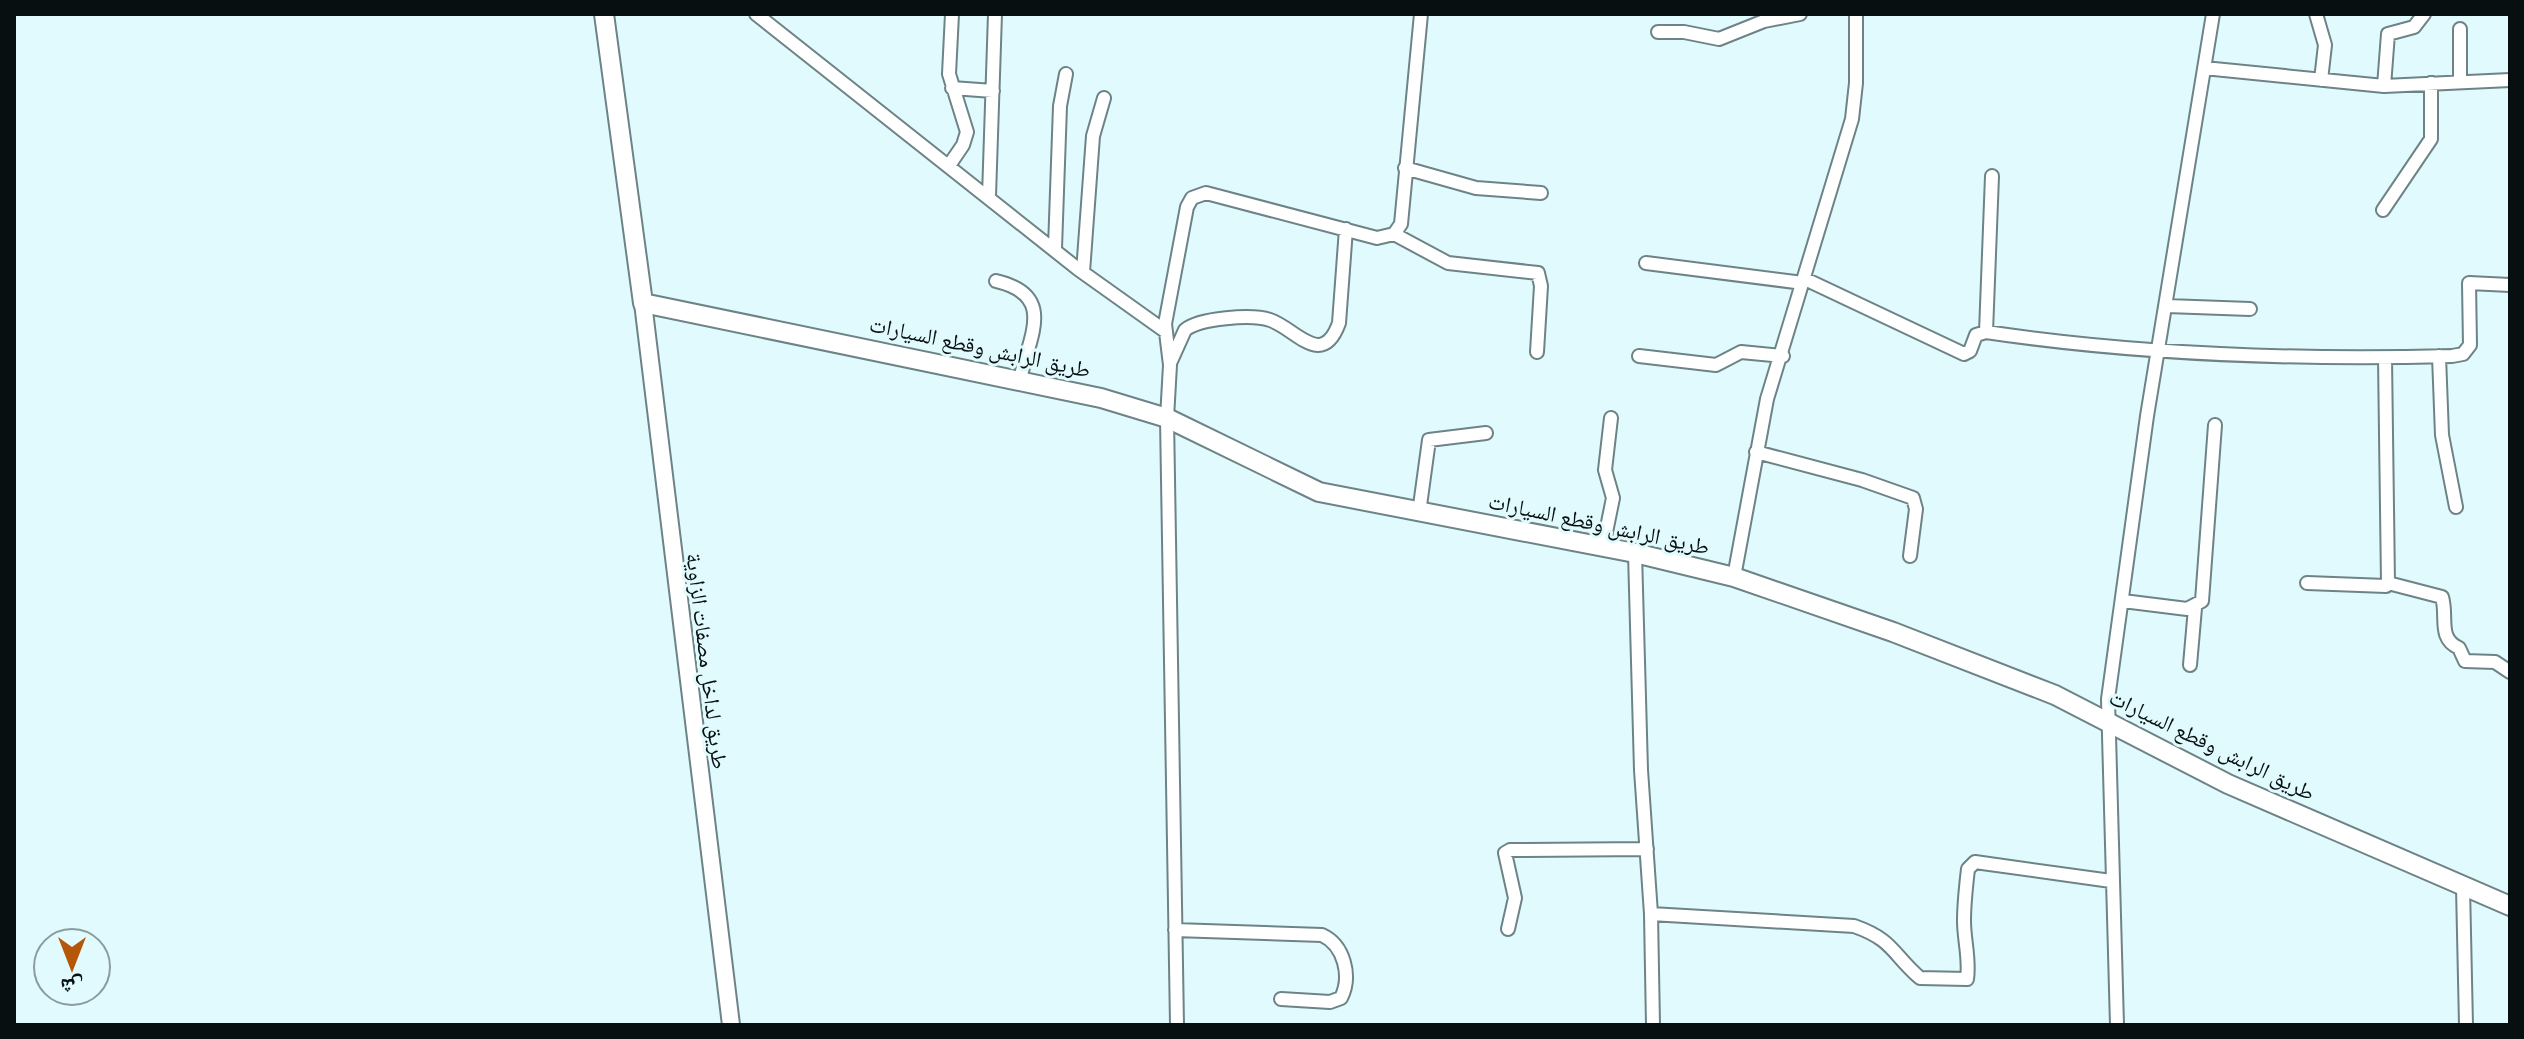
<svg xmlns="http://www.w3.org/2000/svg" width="2524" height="1039" viewBox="0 0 2524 1039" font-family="'Roboto Condensed','Noto Naskh Arabic',sans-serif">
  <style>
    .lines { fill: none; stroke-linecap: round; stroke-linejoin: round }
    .minor-casing { stroke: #6d8386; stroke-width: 16 }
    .tertiary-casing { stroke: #6d8386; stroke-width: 20 }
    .secondary-casing { stroke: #6d8386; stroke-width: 22 }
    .minor { stroke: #fff; stroke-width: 12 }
    .tertiary { stroke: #fff; stroke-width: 16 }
    .secondary { stroke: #fff; stroke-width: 18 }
    .labels { text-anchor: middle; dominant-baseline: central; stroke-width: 6; stroke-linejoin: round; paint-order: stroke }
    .street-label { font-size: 22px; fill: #070f10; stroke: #e1fafd }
  </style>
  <rect width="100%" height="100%" fill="#e1fafd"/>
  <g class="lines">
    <defs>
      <path id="minor" d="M756 14 1078 269 1165 331
        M2316 14 2325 45 2321 80
        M1658 32H1684L1719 39 1764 21 1800 14
        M2204 68 2384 86 2510 80
        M2460 81V29
        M2384 86 2388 34 2414 27 2424 14
        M952 88 993 91
        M950 164 963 145 967 132 949 74 952 14
        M1405 168 1476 188 1541 193
        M1992 176 1986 332C2140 355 2296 360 2452 356L2463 354 2470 345 2469 283 2510 285
        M989 196 995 14
        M2383 210 2431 139V83
        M1394 234 1448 263 1538 273 1541 286 1537 352
        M1055 248 1060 106 1066 74
        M1646 263 1803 283
        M1083 272 1093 136 1104 98
        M1805 279 1964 354 1970 351 1976 335 1986 332
        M996 281C1056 295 1030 335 1020 379
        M2167 306 2250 309
        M1639 356 1716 365 1741 352 1783 356
        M2439 356 2442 435 2456 507
        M1171 361 1185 330C1199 318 1252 314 1270 320 1295 328 1322 370 1339 323L1346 229
        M1756 452 1862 480 1913 498 1916 509 1910 556
        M1419 513 1429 440 1486 433
        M1603 547 1613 498 1605 470 1611 418
        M1635 553 1641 770 1651 914 1653 1025
        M1734 577 1767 399 1852 119 1856 83V14
        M2307 583 2386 586 2388 583 2385 358
        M2388 583 2442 597C2448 617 2437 638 2459 648L2465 661 2495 662 2510 672
        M2123 601 2187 609 2202 601 2215 425
        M2190 665 2195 608
        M2463 887 2466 1025
        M1651 914 1854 926C1894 940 1892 954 1920 978L1967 979C1970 960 1964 940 1964 921 1964 904 1966 886 1968 869L1975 862 2111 881
        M1508 929 1515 898 1505 853 1510 850 1647 849
        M1175 930 1322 935C1344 945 1352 976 1341 998L1330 1002 1281 999
        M1177 1025 1167 418 1170 365 1165 324 1187 207 1192 198 1206 193 1377 238 1394 234 1401 224 1421 14
        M2117 1025 2108 699 2147 416 2213 14"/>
      <path id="tertiary" d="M643 303 731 1025"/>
      <path id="secondary" d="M604 14 643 303 1101 398 1167 418 1319 492 1635 553 1734 577 1893 632 2055 695 2228 784 2510 906"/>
    </defs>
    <use href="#minor" class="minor-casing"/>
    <use href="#tertiary" class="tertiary-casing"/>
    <use href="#secondary" class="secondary-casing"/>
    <use href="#minor" class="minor"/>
    <use href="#tertiary" class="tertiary"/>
    <use href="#secondary" class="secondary"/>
  </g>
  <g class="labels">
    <g class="street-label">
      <text transform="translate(980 347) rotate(12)">طريق الرابش وقطع السيارات</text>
      <text transform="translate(1599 524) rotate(12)">طريق الرابش وقطع السيارات</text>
      <text transform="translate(707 661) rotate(83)">طريق لداخل مصفات الزاوية</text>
      <text transform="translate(2212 745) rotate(26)">طريق الرابش وقطع السيارات</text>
    </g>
  </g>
  <rect width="2524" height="1039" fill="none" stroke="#070f10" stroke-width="32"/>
  <g transform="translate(72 967) rotate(180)"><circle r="38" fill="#e1fafd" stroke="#8a9c9e" stroke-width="2"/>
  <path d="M0-6L14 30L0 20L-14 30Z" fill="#b55609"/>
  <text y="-12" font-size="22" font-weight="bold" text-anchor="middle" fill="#070f10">ش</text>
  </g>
</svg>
